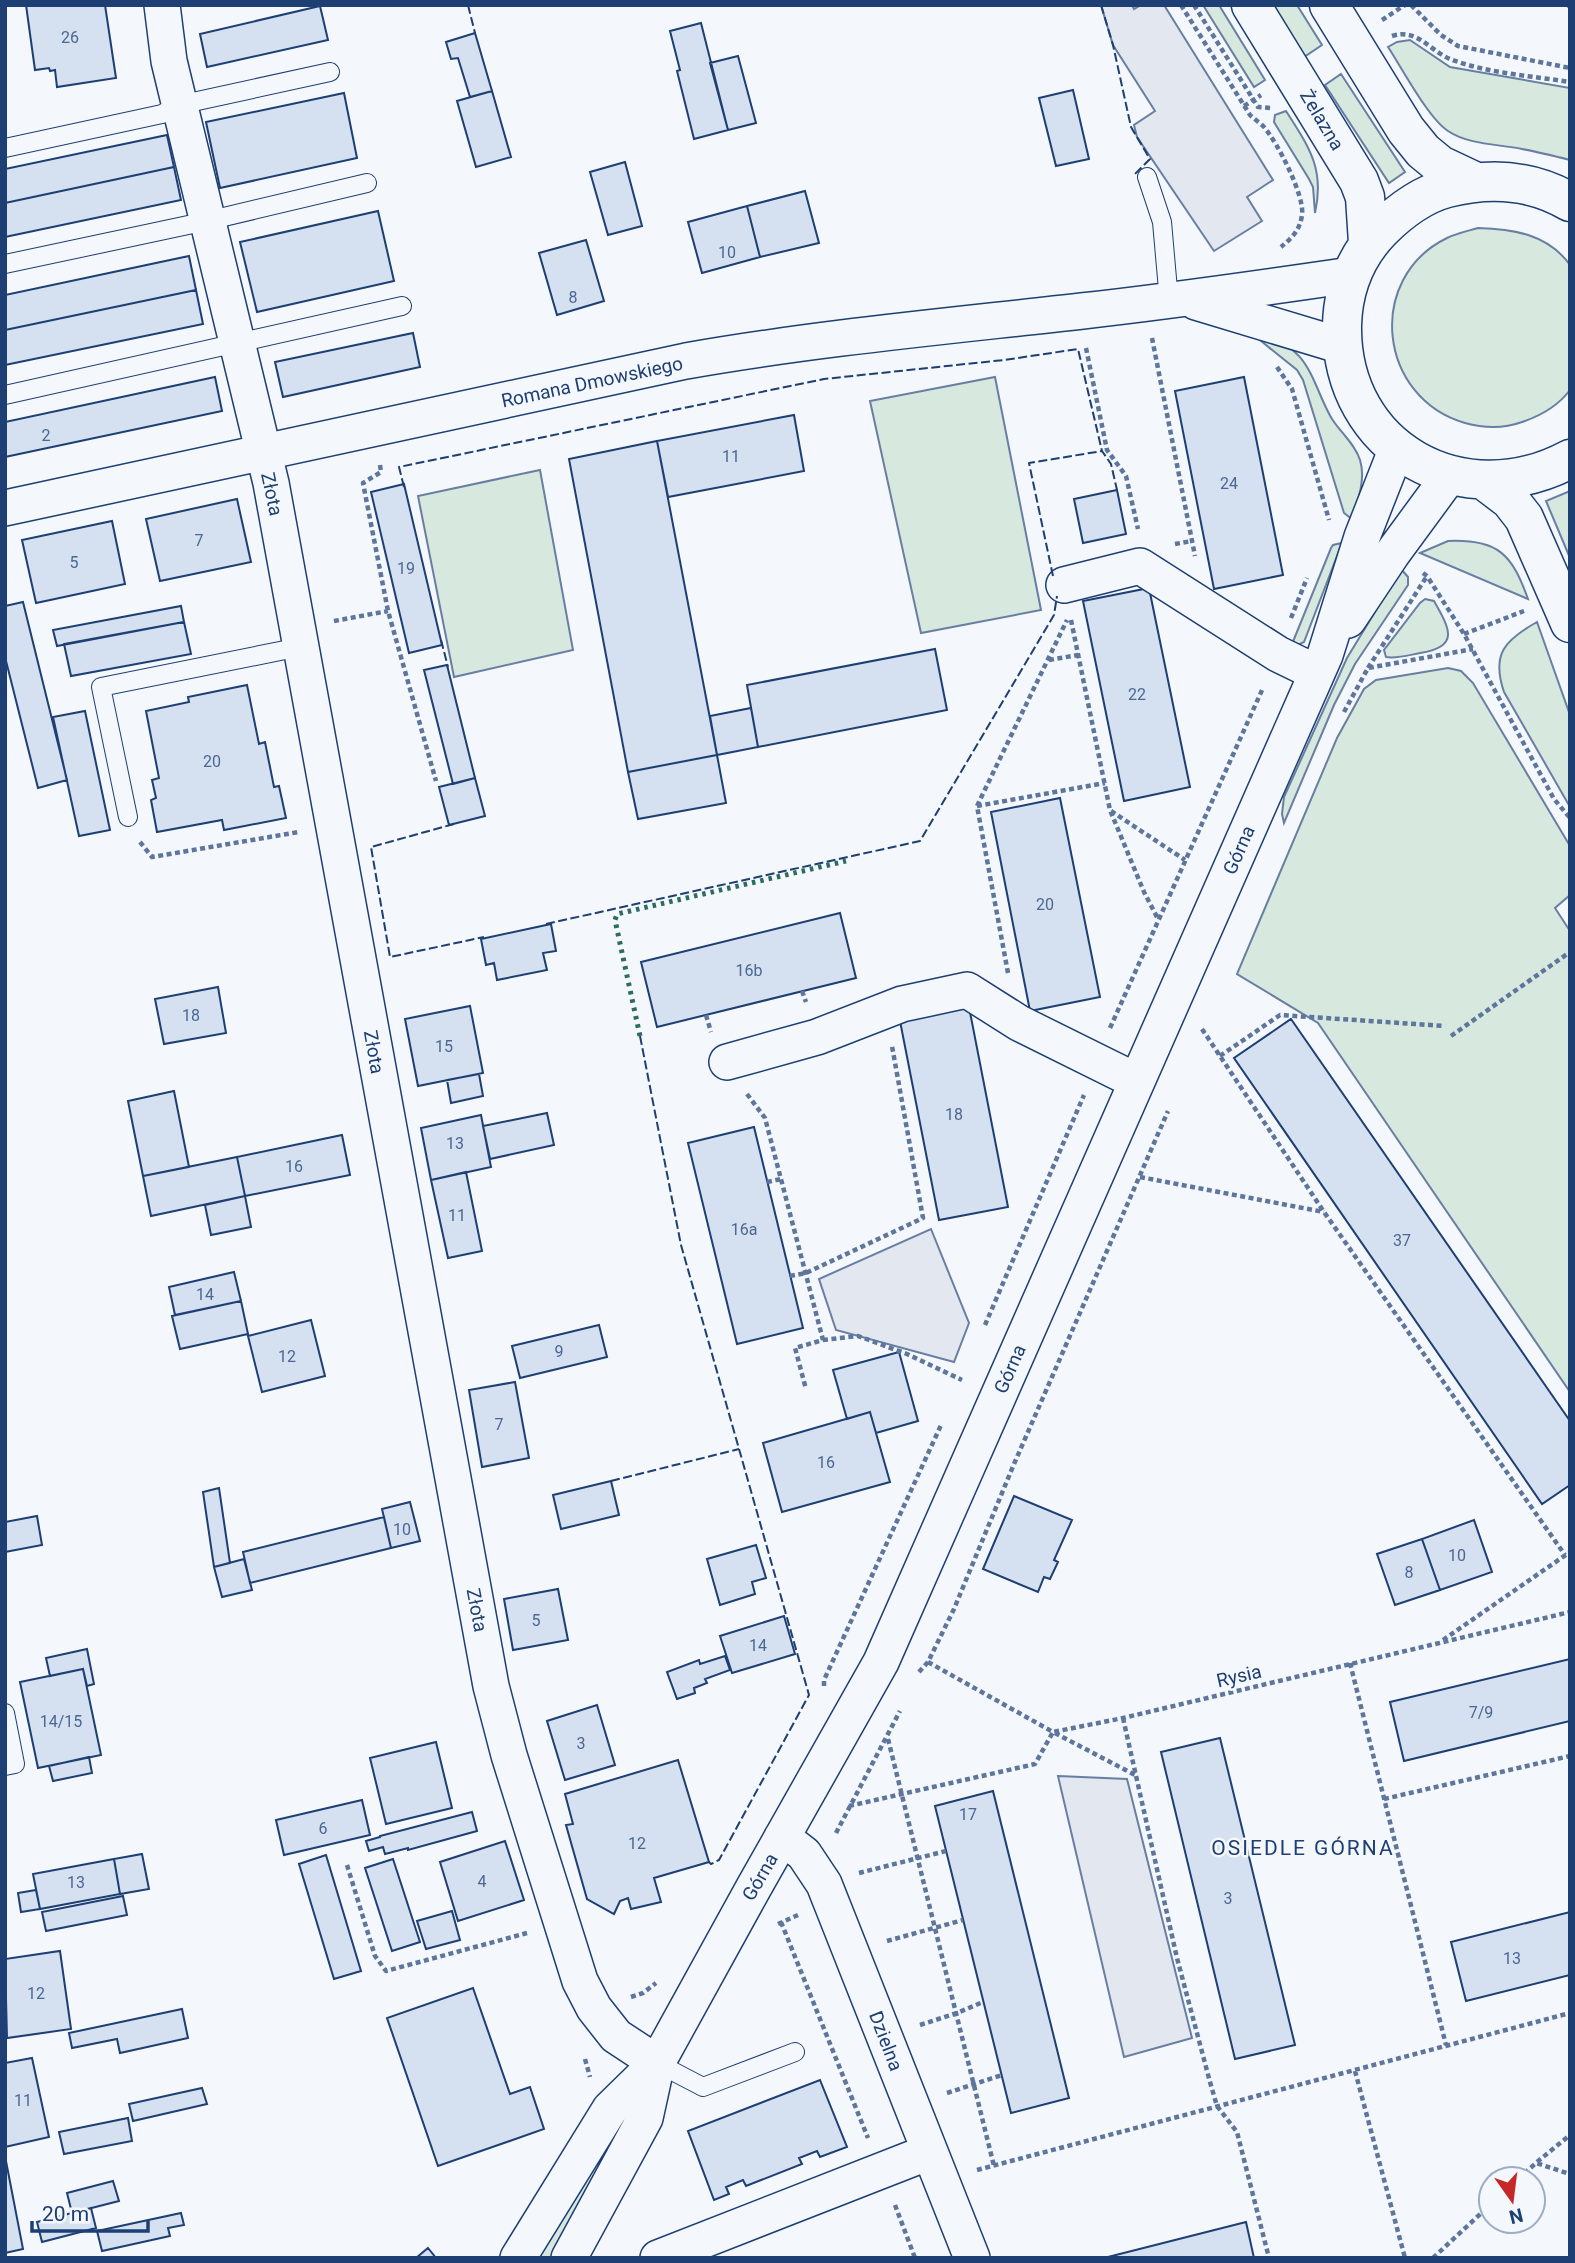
<svg xmlns="http://www.w3.org/2000/svg" width="1575" height="2263" viewBox="0 0 1575 2263" font-family="Roboto,sans-serif">
  <style>
    .green { fill: #d7e8df; stroke: #687fa3; stroke-width: 2 }
    .parking { fill: #e3e8f0; stroke: #687fa3; stroke-width: 2 }
    .building { fill: #d5e0f0; stroke: #1d3f73; stroke-width: 2 }
    .lines { fill: none; stroke-linecap: round; stroke-linejoin: round }
    .lane-casing { stroke: #1d3f73; stroke-width: 20 }
    .street-casing { stroke: #1d3f73; stroke-width: 38 }
    .secondary-casing { stroke: #1d3f73; stroke-width: 41 }
    .path { stroke: #5e769c; stroke-width: 4.5; stroke-dasharray: 5 3.5; stroke-linecap: butt }
    .lane { stroke: #f4f7fb; stroke-width: 18 }
    .street { stroke: #f4f7fb; stroke-width: 35 }
    .secondary { stroke: #f4f7fb; stroke-width: 38 }
    .hedge { stroke: #2c6c60; stroke-width: 5; stroke-dasharray: 3.5 5; stroke-linecap: butt }
    .fence { stroke: #1d3f73; stroke-width: 2; stroke-dasharray: 9 3.5; stroke-linecap: butt }
    .labels { text-anchor: middle; dominant-baseline: central; stroke-width: 5; stroke-linejoin: round; paint-order: stroke }
    .number-label { font-size: 16px; fill: #4b6792 }
    .street-label { font-size: 19px; fill: #1d3f73; stroke: #f4f7fb }
    .neighbourhood-label { font-size: 21px; letter-spacing: 2px; fill: #1d3f73; stroke: #f4f7fb }
  </style>
  <rect width="100%" height="100%" fill="#f4f7fb"/>
  <path class="green" d="M1203 5H1219L1265 80 1254 87Z
    M1273 5H1297L1322 45 1304 57Z
    M1410 40 1450 67 1570 88V160C1554 156 1538 152 1522 149 1498 144 1469 145 1448 131 1428 118 1402 68 1388 47L1397 42Z
    M1341 74 1405 172 1389 183 1325 85Z
    M1286 111C1309 147 1325 169 1315 213L1313 187 1309 179 1274 122 1275 115Z
    M1478 228C1513 229 1548 234 1570 265V390C1558 406 1540 416 1522 422 1503 429 1483 428 1465 423 1378 398 1365 278 1447 238 1457 233 1468 231 1478 228Z
    M1261 341C1309 339 1313 388 1332 419 1341 433 1355 444 1360 460 1366 479 1358 500 1352 519L1344 513 1303 380 1297 370Z
    M995 377 1041 610 921 633 870 401Z
    M540 470 573 650 454 677 418 496Z
    M1570 491V558L1546 501Z
    M1448 541C1498 539 1512 554 1528 599L1420 553Z
    M1342 543 1304 642 1290 649 1331 548 1333 545Z
    M1401 569 1408 577V585L1355 664 1334 705 1284 823 1282 814 1284 797 1347 658Z
    M1425 599 1434 601C1450 629 1460 647 1420 653 1409 655 1397 659 1386 657L1384 650 1420 603Z
    M1537 622 1570 715V807L1504 692C1491 654 1505 640 1537 622Z
    M1448 668 1461 671 1473 683 1570 846V895L1555 908 1570 931V1392L1318 1023 1237 974 1337 738 1364 689 1376 680Z
    M633 2107 556 2258H533L622 2110Z"/>
  <path class="parking" d="M1101 5H1132L1134 9 1141 5H1164L1273 180 1247 197 1262 221 1214 251 1137 137 1134 125 1155 111 1113 45Z
    M931 1229 969 1323 954 1362 836 1330 819 1279Z
    M1058 1776 1127 1779 1192 2038 1124 2057Z"/>
  <path class="building" d="M26 5H105L116 78 57 87 55 70 50 71 49 68 35 70Z
    M320 6 328 40 207 67 200 34Z
    M701 23 728 130 694 139 677 71 680 70 670 31Z
    M475 33 492 91 470 97 458 58 451 59 446 42Z
    M738 56 756 123 728 130 710 63Z
    M1073 90 1089 159 1056 166 1039 98Z
    M492 91 511 157 476 167 457 101Z
    M344 93 357 158 220 188 206 122Z
    M167 135 174 167 5 203V169Z
    M625 162 642 226 608 235 590 172Z
    M174 167 181 200 5 237V203Z
    M805 191 819 243 760 257 747 206Z
    M747 206 760 257 702 273 688 222Z
    M378 211 394 281 257 312 240 242Z
    M586 240 604 301 557 315 539 253Z
    M189 256 196 290 5 330V295Z
    M196 290 203 324 5 365V330Z
    M413 333 420 367 283 397 275 362Z
    M215 377 222 411 5 457V422Z
    M1244 377 1283 575 1214 589 1175 391Z
    M794 415 804 471 668 497 657 441Z
    M657 441 717 755 628 772 569 459Z
    M404 484 442 645 409 653 371 492Z
    M1117 490 1126 534 1083 543 1074 499Z
    M237 499 251 562 160 581 146 519Z
    M112 521 125 584 36 603 22 540Z
    M1149 588 1190 787 1124 801 1083 601Z
    M23 602 67 780 38 788 5 657V606Z
    M181 606 184 622 57 646 53 630Z
    M184 622 191 654 71 676 64 644Z
    M935 649 947 710 758 747 747 685Z
    M447 665 475 778 453 784 424 670Z
    M247 685 259 744 265 742 274 787 279 786 286 818 224 830 222 820 157 832 151 800 156 798 152 780 159 778 146 711 189 702 188 697Z
    M751 708 758 747 717 755 710 716Z
    M85 711 110 830 79 836 53 717Z
    M717 755 726 803 638 819 628 772Z
    M475 778 485 816 449 825 439 787Z
    M1060 798 1100 997 1030 1011 991 812Z
    M840 913 856 978 657 1027 641 962Z
    M551 924 556 951 543 953 547 970 497 980 494 963 486 965 481 939Z
    M218 987 226 1033 164 1044 155 999Z
    M470 1006 483 1073 418 1086 405 1019Z
    M969 1007 1008 1207 939 1220 900 1021Z
    M1291 1019 1570 1421V1485L1542 1504 1234 1058Z
    M479 1074 483 1096 451 1103 447 1080Z
    M174 1091 189 1167 143 1176 128 1101Z
    M547 1113 554 1145 490 1159 483 1126Z
    M481 1115 491 1167 431 1180 421 1128Z
    M754 1127 803 1328 737 1344 688 1143Z
    M342 1135 350 1175 245 1196 237 1157Z
    M237 1157 245 1196 151 1216 143 1176Z
    M466 1172 482 1251 448 1258 431 1180Z
    M245 1196 251 1227 211 1235 205 1205Z
    M234 1272 241 1301 175 1315 169 1287Z
    M241 1301 248 1334 180 1349 172 1316Z
    M311 1320 325 1376 262 1392 248 1336Z
    M599 1325 607 1357 520 1378 512 1346Z
    M899 1352 918 1421 876 1433 870 1412 847 1419 833 1370Z
    M515 1382 529 1458 482 1467 469 1390Z
    M870 1412 890 1482 782 1512 763 1443Z
    M611 1481 619 1515 561 1529 553 1495Z
    M219 1488 230 1563 214 1567 203 1492Z
    M1014 1496 1072 1520 1054 1560 1058 1562 1050 1579 1044 1577 1038 1592 983 1569Z
    M410 1502 420 1541 391 1548 382 1509Z
    M37 1516 42 1545 5 1552V1522Z
    M384 1517 391 1548 250 1583 243 1552Z
    M1474 1520 1492 1572 1440 1590 1422 1539Z
    M1422 1539 1440 1590 1395 1605 1377 1554Z
    M756 1545 766 1578 752 1582 755 1594 720 1605 707 1559Z
    M244 1559 252 1590 222 1597 214 1567Z
    M558 1589 568 1640 513 1650 504 1599Z
    M784 1616 795 1654 732 1673 720 1636Z
    M87 1649 94 1684 87 1686 83 1669 50 1676 46 1658Z
    M725 1656 730 1670 705 1679 707 1683 694 1688 695 1693 677 1699 667 1672 699 1660 700 1664Z
    M1570 1659V1721L1404 1761 1390 1702Z
    M83 1669 101 1755 38 1768 20 1682Z
    M597 1705 615 1765 565 1780 547 1721Z
    M1220 1738 1295 2045 1235 2059 1161 1752Z
    M436 1742 452 1808 386 1824 370 1758Z
    M89 1757 92 1773 53 1781 49 1766Z
    M678 1760 709 1862 654 1878 661 1902 631 1909 628 1898 620 1901 614 1914 587 1899 566 1825 573 1824 565 1794Z
    M993 1791 1069 2098 1011 2113 935 1806Z
    M362 1800 370 1835 284 1855 276 1820Z
    M472 1812 477 1831 408 1850V1848L385 1854 383 1847 369 1851 366 1841 380 1837V1836Z
    M505 1841 524 1900 458 1921 440 1862Z
    M142 1854 149 1889 120 1894 114 1859Z
    M326 1855 361 1971 334 1979 299 1864Z
    M114 1859 120 1894 40 1909 33 1874Z
    M393 1859 420 1942 392 1951 365 1868Z
    M36 1890 40 1909 21 1912 18 1893Z
    M123 1896 127 1915 46 1931 42 1912Z
    M452 1911 460 1940 426 1949 417 1921Z
    M1570 1912V1975L1466 2001 1451 1942Z
    M60 1951 71 2029 7 2038 5 1959Z
    M473 1988 510 2094 530 2087 544 2129 438 2166 387 2018Z
    M182 2009 188 2038 120 2053 117 2039 72 2048 69 2033Z
    M32 2058 49 2137 5 2147V2063Z
    M820 2080 847 2147 820 2157 817 2151 799 2158 802 2164 746 2186 743 2180 726 2187 729 2194 714 2200 688 2131Z
    M202 2088 207 2104 133 2121 129 2104Z
    M128 2118 132 2141 64 2154 59 2132Z
    M5 2156 23 2249 5 2253Z
    M113 2181 119 2201 72 2213 67 2193Z
    M91 2208 96 2228 42 2242 37 2222Z
    M181 2213 184 2225 168 2228 170 2236 102 2251 97 2231Z
    M1246 2222 1254 2258H1104Z
    M428 2248 436 2258H416Z"/>
  <g class="lines">
    <defs>
      <path id="lane" d="M5 148 162 114 179 105 330 72
        M1147 177 1162 222 1169 301
        M5 264 207 221 367 183
        M5 395 402 306
        M128 817 101 687 300 647
        M5 1713 15 1764 5 1766
        M657 2063 703 2087 795 2052"/>
      <path id="street" d="M162 5 169 61 271 483 491 1686 509 1755 580 1981 594 2008 616 2036 657 2063
        M1196 302 1342 346
        M5 508 686 361C817 338 950 326 1082 311 1172 301 1262 288 1351 275
        M1064 585 1140 566 1278 654 1317 673
        M1348 620 1392 554 1450 475
        M727 1062 817 1037 902 1004 967 990 1019 1023 1136 1081
        M782 1837 804 1854 824 1884 972 2258
        M518 2258 610 2109 657 2063
        M569 2258 645 2118 657 2063 754 1887 881 1662 1325 655 1362 537 1397 448
        M658 2258 929 2152"/>
      <path id="secondary" d="M1251 5 1359 181 1365 197 1368 243
        M1329 5 1406 130 1423 151 1440 165 1474 181
        M1570 202C1531 179 1490 177 1447 188 1421 195 1400 211 1381 230 1356 256 1343 289 1342 325 1340 450 1463 516 1570 459
        M1485 481 1510 500 1524 518 1570 623"/>
    </defs>
    <use href="#lane" class="lane-casing"/>
    <use href="#street" class="street-casing"/>
    <use href="#secondary" class="secondary-casing"/>
    <path class="path" d="M1181 5 1250 115C1254 119 1259 122 1263 126 1277 141 1305 196 1302 215 1300 230 1292 238 1281 247
      M1194 5 1258 107 1271 108
      M1411 5 1441 35 1458 46 1570 68
      M1382 20 1405 5
      M1392 36C1417 28 1429 50 1450 59 1486 73 1532 76 1570 82
      M1244 106 1261 95
      M1152 338 1195 556
      M1086 348 1107 450 1126 476 1138 529
      M1277 367 1292 389 1329 520
      M380 465 381 472 363 483 388 611 436 781
      M1175 544 1192 541
      M1423 573 1427 576 1464 634 1554 799 1570 818
      M1291 618 1307 578
      M1071 620 1110 810 1144 892 1158 919
      M334 621 388 611
      M1464 634 1524 611
      M1049 660 1078 655
      M1368 668 1427 576
      M1344 712 1368 668 1473 649
      M977 806 1105 783
      M1111 811 1185 860
      M140 842 152 857 299 832
      M1008 973 977 806 1067 620
      M802 991 806 1002
      M706 1015 711 1032
      M1110 1028 1263 688
      M1202 1029 1324 1212 1565 1555
      M1451 1036 1570 952
      M1220 1056 1280 1015 1445 1026
      M747 1094 765 1118 823 1340 795 1348 806 1389
      M1140 1177 1324 1212
      M767 1182 781 1179
      M790 1276 806 1273 923 1218 892 1046
      M985 1325 1084 1095
      M823 1340 858 1336 907 1354 962 1380
      M1443 1640 1570 1552
      M928 1662 1053 1732 1123 1718 1570 1612
      M1350 1663 1446 2045
      M919 1672 928 1662 954 1609 1014 1464 1168 1111
      M824 1686V1680L942 1423
      M1123 1718 1177 1958 1210 2082 1217 2106 1237 2132 1269 2258
      M888 1739 994 2166
      M1384 1799 1570 1756
      M849 1806 1035 1764 1053 1732 1135 1775
      M836 1833 900 1711
      M347 1865 375 1956 386 1971 527 1933
      M859 1873 946 1851
      M781 1922 868 2138
      M778 1924 798 1915
      M887 1941 963 1920
      M631 1997 643 1993 656 1983
      M920 2025 957 2013 983 2002
      M585 2059 590 2077
      M1355 2071 1405 2258
      M947 2093 1002 2075
      M1537 2162 1570 2135
      M977 2170 1570 2013
      M1518 2179 1536 2163 1570 2174
      M895 2205 915 2258
      M1433 2258 1491 2204"/>
    <use href="#lane" class="lane"/>
    <use href="#street" class="street"/>
    <use href="#secondary" class="secondary"/>
    <path class="hedge" d="M640 1036 615 920 617 914 846 861"/>
    <path class="fence" d="M468 5 475 33
      M1101 5 1113 45 1131 127 1150 159 1133 176
      M1565 5 1570 8
      M404 487 399 467 824 379 1004 360 1078 349 1102 451 1111 464 1117 490
      M1053 576 1029 463 1102 451
      M441 640 448 667
      M454 824 371 847 390 957 484 937
      M546 924 920 841 1054 615 1057 596
      M640 1036 681 1245 809 1695 719 1860 711 1864 709 1862
      M611 1481 739 1449"/>
  </g>
  <g class="labels">
    <g class="number-label">
      <text x="70" y="37">26</text>
      <text x="727" y="252">10</text>
      <text x="573" y="297">8</text>
      <text x="46" y="435">2</text>
      <text x="731" y="456">11</text>
      <text x="1229" y="483">24</text>
      <text x="199" y="540">7</text>
      <text x="74" y="562">5</text>
      <text x="406" y="568">19</text>
      <text x="1137" y="694">22</text>
      <text x="212" y="761">20</text>
      <text x="1045" y="904">20</text>
      <text x="749" y="970">16b</text>
      <text x="191" y="1015">18</text>
      <text x="444" y="1046">15</text>
      <text x="954" y="1114">18</text>
      <text x="455" y="1143">13</text>
      <text x="294" y="1166">16</text>
      <text x="457" y="1215">11</text>
      <text x="744" y="1229">16a</text>
      <text x="1402" y="1240">37</text>
      <text x="205" y="1294">14</text>
      <text x="559" y="1351">9</text>
      <text x="287" y="1356">12</text>
      <text x="499" y="1424">7</text>
      <text x="826" y="1462">16</text>
      <text x="402" y="1529">10</text>
      <text x="1457" y="1555">10</text>
      <text x="1409" y="1572">8</text>
      <text x="536" y="1620">5</text>
      <text x="758" y="1645">14</text>
      <text x="1481" y="1712">7/9</text>
      <text x="61" y="1721">14/15</text>
      <text x="581" y="1743">3</text>
      <text x="968" y="1814">17</text>
      <text x="323" y="1828">6</text>
      <text x="637" y="1843">12</text>
      <text x="482" y="1881">4</text>
      <text x="76" y="1882">13</text>
      <text x="1228" y="1898">3</text>
      <text x="1512" y="1958">13</text>
      <text x="36" y="1993">12</text>
      <text x="23" y="2100">11</text>
    </g>
    <g class="street-label">
      <text transform="translate(1322 120) rotate(59)">Żelazna</text>
      <text transform="translate(592 382) rotate(-12)">Romana Dmowskiego</text>
      <text transform="translate(272 494) rotate(78)">Złota</text>
      <text transform="translate(1239 850) rotate(-66)">Górna</text>
      <text transform="translate(374 1052) rotate(80)">Złota</text>
      <text transform="translate(1010 1369) rotate(-66)">Górna</text>
      <text transform="translate(477 1610) rotate(79)">Złota</text>
      <text transform="translate(1239 1676) rotate(-13)">Rysia</text>
      <text transform="translate(760 1877) rotate(-60)">Górna</text>
      <text transform="translate(886 2041) rotate(69)">Dzielna</text>
    </g>
    <g class="neighbourhood-label">
      <text x="1303" y="1848">OSIEDLE GÓRNA</text>
    </g>
  </g>
  <rect width="1575" height="2263" fill="none" stroke="#1d3f73" stroke-width="14"/>
  <g transform="translate(1512 2200) rotate(166)"><circle r="33" fill="#f4f7fb" stroke="#9eadc5" stroke-width="2"/>
  <path d="M0-5L12 26L0 18L-12 26Z" fill="#c62828"/>
  <text y="-10" font-size="19" font-weight="bold" text-anchor="middle" fill="#1d3f73">N</text>
  </g>
  <path d="M32 2221v10h116v-10" fill="none" stroke="#1d3f73" stroke-width="3.5"/>
  <text x="42" y="2221" font-size="21" fill="#1d3f73" stroke="#f4f7fb" stroke-width="5" paint-order="stroke">20 m</text>
</svg>
